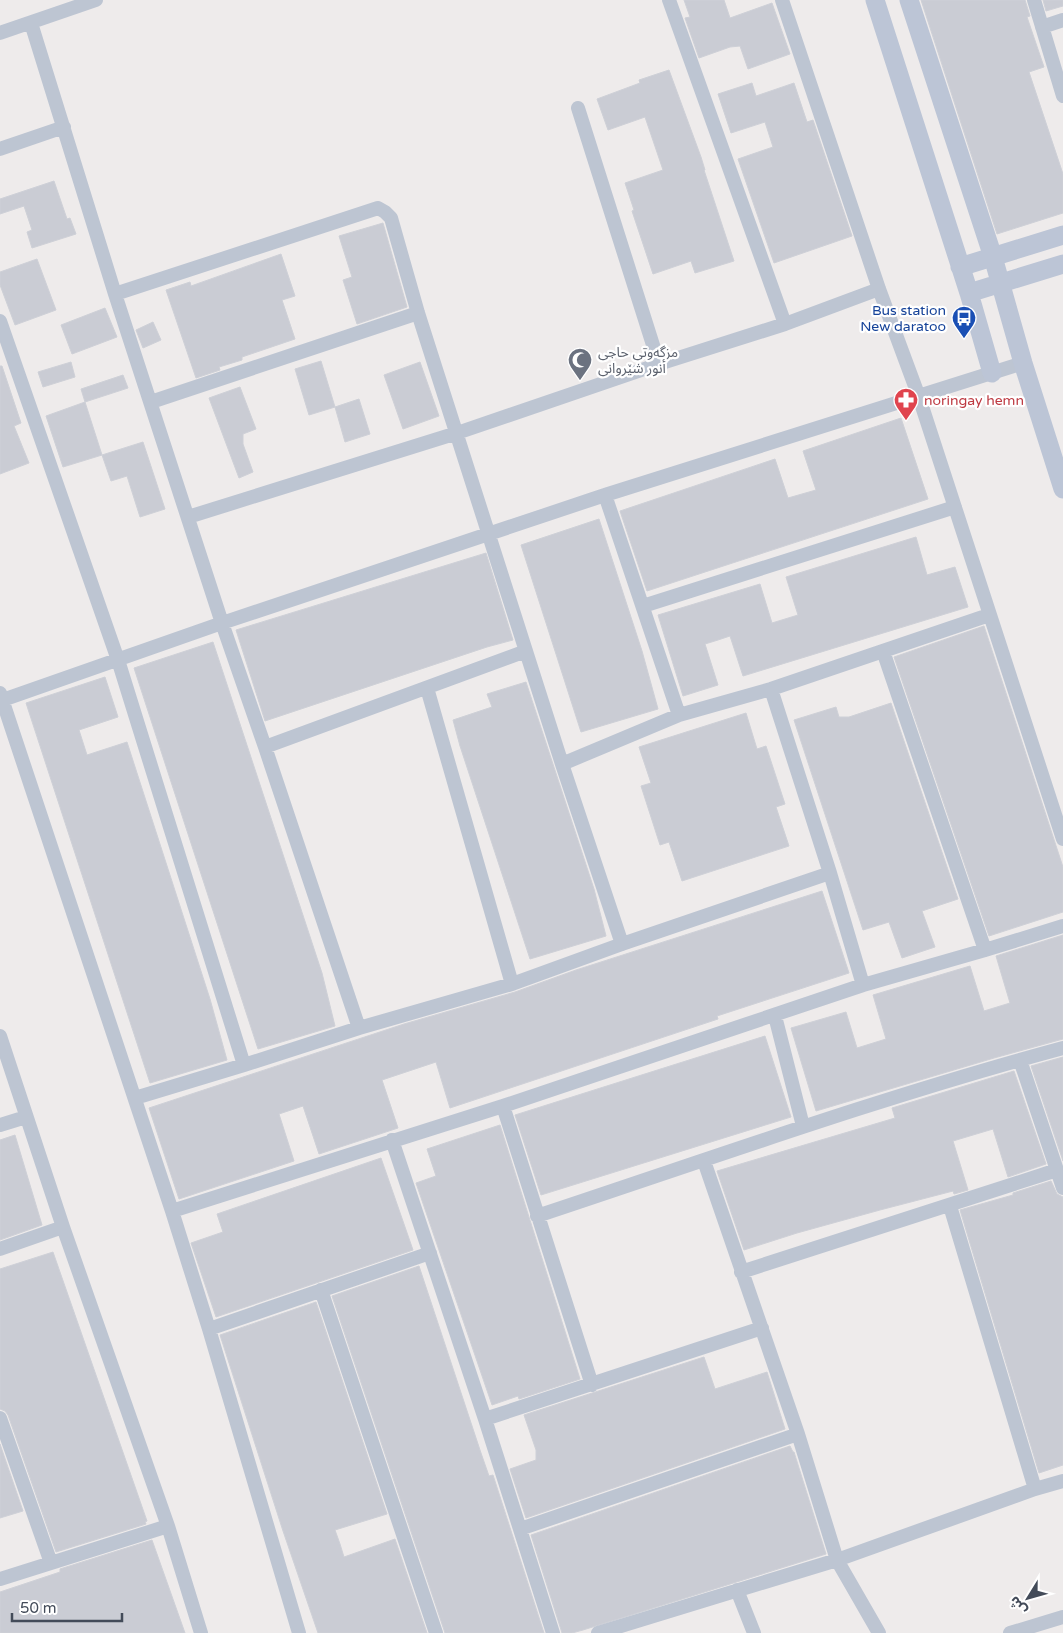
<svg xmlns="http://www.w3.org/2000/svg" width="1063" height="1633" viewBox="0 0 1063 1633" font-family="'Varela Round','Noto Sans Arabic',sans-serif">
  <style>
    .building { fill: #caccd4; stroke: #ced0d7 }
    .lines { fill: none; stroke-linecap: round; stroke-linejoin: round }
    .street { stroke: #bdc5d2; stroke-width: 14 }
    .secondary { stroke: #bcc5d6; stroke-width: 19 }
    .labels { text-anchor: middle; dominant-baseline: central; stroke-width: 4.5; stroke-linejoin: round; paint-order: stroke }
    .transit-label { font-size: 14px; fill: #164399; stroke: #fff; text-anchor: end }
    .worship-label { font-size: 14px; fill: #5b616d; stroke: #fff; text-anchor: start }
    .health-label { font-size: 14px; fill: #be3a42; stroke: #fff; text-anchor: start }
  </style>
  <rect width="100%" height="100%" fill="#eeebeb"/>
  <path class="building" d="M684 0H724L730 18 772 3 790 54 748 69 740 46 730 47 699 58 685 18 690 17Z
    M921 0H1025L1030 16 1027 17 1044 67 1029 72 1063 174V213L997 234Z
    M1043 0H1063V6L1046 11Z
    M669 70 701 157 705 170H704L734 261 695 273 691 261 653 274 632 211 634 210 625 183 663 170 645 117 608 130 597 99 640 83 639 80Z
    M752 83 756 96 794 83 807 122 813 120 852 236 774 263 738 159 773 147 765 122 731 133 718 94Z
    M54 181 67 219 70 218 76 234 32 248 27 232 32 230 24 206 0 214V199Z
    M383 223 407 307 357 324 343 280 352 277 339 236Z
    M281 254 295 296 282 300 295 339 242 357V360L219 367 220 370 196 378 166 290 190 282 191 286Z
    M37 259 56 310 15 325 0 285V272Z
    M105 308 117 337 72 354 61 325Z
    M153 322 161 340 143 348 136 330Z
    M321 361 335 407 309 415 295 369Z
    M71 362 75 377 43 387 38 372Z
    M420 362 439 416 403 429 384 375Z
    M0 366H2L21 423 14 426 29 463 0 474Z
    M123 375 128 388 85 402 102 455 143 442 165 509 140 517 127 476 111 481 102 455 63 467 46 416 85 402 81 389Z
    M240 387 256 429 243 434V444L253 472 239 478 209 398Z
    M359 399 370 434 345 442 335 407Z
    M901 418 928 499 647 591 620 511 775 459 788 498 816 490 803 451Z
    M599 519 642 651 658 709 581 732 521 545Z
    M916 537 927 575 955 567 968 607 743 676 730 636 718 640 705 644 718 685 683 696 658 615 760 584 772 623 798 615 786 577Z
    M486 553 513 640 487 647 265 721 236 630Z
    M984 626 1063 867V912L989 936 894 657Z
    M213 642 322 973 335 1026 258 1049 134 668Z
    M105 677 118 717 79 730 87 755 127 742 210 999 227 1060 150 1083 26 703Z
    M526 682 594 889 606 936 530 959 460 746 453 720 492 707 487 694Z
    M891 703 958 899 922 911 935 947 902 958 889 922 863 930 794 720 836 707 839 717H849Z
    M746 713 757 749 766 746 785 804 776 807 789 846 682 881 669 842 660 845 641 786 651 783 639 747Z
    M822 891 849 973 717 1016 718 1019 450 1108 436 1062 382 1080 398 1128 319 1154 303 1106 279 1114 294 1161 179 1199 149 1108 404 1024 515 992 576 970Z
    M1063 935V1039L994 1058 816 1111 791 1028 846 1012 857 1048 886 1039 873 995 970 966 984 1011 1010 1003 996 956Z
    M765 1036 791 1117 541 1195 515 1115Z
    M1063 1057V1161L1031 1066Z
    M1014 1071 1046 1164 1008 1177 993 1129 953 1141 968 1190 954 1194 953 1191 880 1210 797 1233 744 1250 717 1171 895 1118 892 1108Z
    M500 1125 580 1379 519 1399 518 1396 492 1405 416 1183 436 1176 427 1149Z
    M15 1135 42 1225 0 1240V1140Z
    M381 1158 413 1250 216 1317 191 1243 223 1232 217 1214Z
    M1051 1181 1057 1194 1063 1197V1465L1039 1473 960 1210 1013 1195V1193Z
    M53 1252 147 1521 145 1522 146 1524 56 1552 8 1415 5 1411 0 1409V1269Z
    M419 1266 481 1453 489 1476 493 1475 544 1633H445L332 1296Z
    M316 1302 387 1514 335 1530 340 1544 344 1557 395 1539 427 1633H318L283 1531 220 1335Z
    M704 1357 715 1389 767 1372 785 1429 526 1518 510 1469 536 1460V1450L524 1415Z
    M0 1444 23 1511 0 1518Z
    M790 1446 793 1452H794L826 1554 583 1630 572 1633H562L531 1535Z
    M152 1540 185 1633H0V1592L60 1572V1569Z"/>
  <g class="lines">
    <path class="street" d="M669 0 785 324
      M782 0 879 289 919 397 1063 839
      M1034 0 1063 96
      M31 23 115 294 222 623 265 747 359 1028
      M1042 27 1063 20
      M0 33 96 0
      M578 108 659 364
      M0 149 64 127
      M115 294 378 208 385 212 391 218 418 313 562 764 622 944
      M0 321 118 660 244 1065
      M151 402 418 313
      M605 495 679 715
      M188 517 457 433 659 364 785 324 879 289
      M643 606 955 507
      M883 651 985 950
      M427 688 512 984
      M771 689 830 873 863 985
      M0 693 172 1211 209 1329 299 1633
      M0 701 222 623 605 495 1023 363
      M265 747 526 651
      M562 764 679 715 771 689 989 615
      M775 1016 803 1126
      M0 1036 63 1227 168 1526 201 1633
      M1020 1060 1063 1188
      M135 1098 244 1065 359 1028 512 984 622 944 830 873
      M503 1106 592 1385
      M0 1125 26 1117
      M392 1140 485 1419 553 1633
      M704 1161 798 1434 837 1560 879 1633
      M950 1206 1035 1489
      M172 1211 503 1106 863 985 985 950 1063 926
      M537 1216C712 1158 885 1096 1063 1048
      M0 1249 63 1227
      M741 1272 1057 1170
      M321 1290 436 1633
      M209 1329 430 1253
      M0 1418 51 1563
      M485 1419 762 1328
      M520 1529 798 1434
      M0 1579 168 1526
      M737 1590 754 1633
      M598 1633 837 1560 1035 1489 1063 1481
      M1010 1633 1063 1617"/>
    <path class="secondary" d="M875 0 969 293 992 373
      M909 0 993 257 1023 363 1063 489
      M960 267 1063 235
      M969 293 1063 264"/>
  </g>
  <defs>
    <symbol id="bus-pin" viewBox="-11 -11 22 30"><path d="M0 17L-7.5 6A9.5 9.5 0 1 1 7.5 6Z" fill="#1a4fb4" stroke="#fff"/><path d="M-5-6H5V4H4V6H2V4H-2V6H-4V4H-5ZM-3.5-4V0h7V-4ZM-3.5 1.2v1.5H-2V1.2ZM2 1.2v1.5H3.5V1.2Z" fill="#fff"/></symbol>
    <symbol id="mosque-pin" viewBox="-11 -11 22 30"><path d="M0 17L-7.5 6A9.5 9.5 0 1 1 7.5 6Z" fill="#6b7280" stroke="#fff"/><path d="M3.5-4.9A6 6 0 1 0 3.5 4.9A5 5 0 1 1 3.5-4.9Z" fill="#fff"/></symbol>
    <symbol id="pharmacy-pin" viewBox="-11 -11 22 30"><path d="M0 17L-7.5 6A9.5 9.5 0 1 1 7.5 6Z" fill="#e0444e" stroke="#fff"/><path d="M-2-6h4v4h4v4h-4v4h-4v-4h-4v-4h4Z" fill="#fff"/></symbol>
  </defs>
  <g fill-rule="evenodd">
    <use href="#bus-pin" x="950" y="304" width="28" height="38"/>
    <use href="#mosque-pin" x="566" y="346" width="28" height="38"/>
    <use href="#pharmacy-pin" x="892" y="386" width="28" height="38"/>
  </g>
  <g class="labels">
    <g class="transit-label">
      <text x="946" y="310">Bus station<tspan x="946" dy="16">New daratoo</tspan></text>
    </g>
    <g class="worship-label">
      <text x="598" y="352">مزگەوتی حاجی<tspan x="598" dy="16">أنور شێروانی</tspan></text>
    </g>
    <g class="health-label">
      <text x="924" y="400">noringay hemn</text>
    </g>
  </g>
  <g transform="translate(1028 1598) rotate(233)" stroke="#ffffff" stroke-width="4" paint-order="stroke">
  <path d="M0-4L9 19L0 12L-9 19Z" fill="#434b59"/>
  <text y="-8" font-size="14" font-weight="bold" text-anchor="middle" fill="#434b59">ش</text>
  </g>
  <path d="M12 1613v8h110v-8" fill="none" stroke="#434b59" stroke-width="2.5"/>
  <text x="20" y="1613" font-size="15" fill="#434b59" stroke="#ffffff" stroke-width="4" paint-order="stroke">50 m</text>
</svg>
